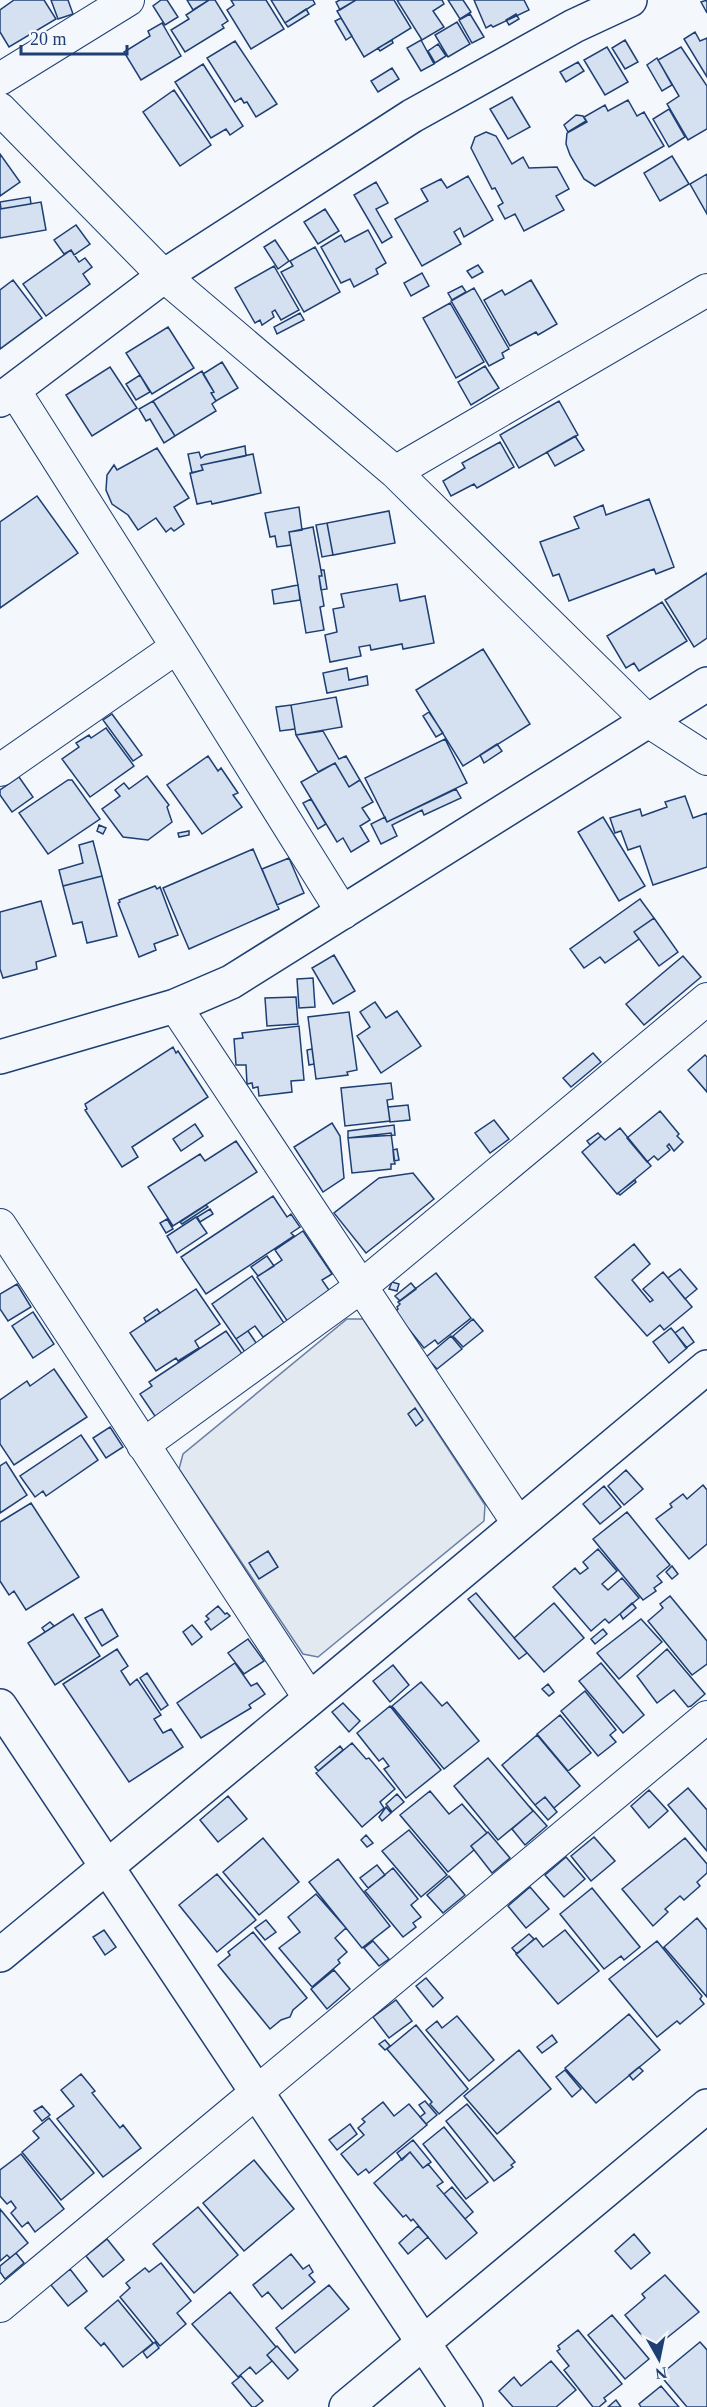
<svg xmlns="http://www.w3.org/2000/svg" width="707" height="2407" viewBox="0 0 707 2407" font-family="'Times New Roman',serif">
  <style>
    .green { fill: #e3e9f0; stroke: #687fa3; stroke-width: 1.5 }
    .building { fill: #d5e0f0; stroke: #1d3f73; stroke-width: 1.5 }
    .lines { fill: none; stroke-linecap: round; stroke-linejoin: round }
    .street-casing { stroke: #1d3f73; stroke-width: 34 }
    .secondary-casing { stroke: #1d3f73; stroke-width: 36 }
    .street { stroke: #f4f7fb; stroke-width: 32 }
    .secondary { stroke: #f4f7fb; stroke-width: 33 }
  </style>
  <rect width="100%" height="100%" fill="#f4f7fb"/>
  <path class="green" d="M347 1319H363L485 1505 484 1521 318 1657 303 1654 179 1469 183 1454Z"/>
  <path class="building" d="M14 0H44L56 19 9 47 0 32V10Z
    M51 0H68L73 14 58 19Z
    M161 0H167L178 17 165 25 153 6Z
    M187 0H209L193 10Z
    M209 0H215L228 21 222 25 224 28 185 52 171 30 189 19 186 15Z
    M231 0H266L284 29 251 49 227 10 234 5Z
    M271 0H313L315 4 285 23Z
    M340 0H356L340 10 336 2Z
    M356 0H394L411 28 364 57 337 11Z
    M397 0H442L444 4 433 11 444 27 422 40Z
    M448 0H463L471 12 460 19Z
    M474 0H524L529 10 493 27 491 25 486 28Z
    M707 0V13L701 2Z
    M306 9 309 14 288 27 285 23Z
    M470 14 484 37 472 43 459 20Z
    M516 14 519 19 509 25 506 20Z
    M341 18 352 36 346 40 335 21Z
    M457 22 470 44 448 57 435 35Z
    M162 23 181 56 141 80 124 52 150 36 148 31Z
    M695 32 700 41 707 38V77L684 39Z
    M392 40 393 43 380 51 378 48Z
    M421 40 434 64 421 71 407 48Z
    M625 40 638 62 625 69 612 48Z
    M235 41 277 104 256 117 247 102 244 103 241 98 235 102 207 58Z
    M438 44 446 56 435 63 428 51Z
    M607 47 628 82 605 95 584 60Z
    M681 47 707 86V129L688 140 667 104 679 96 658 60Z
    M657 58 672 85 662 91 647 65Z
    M578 62 584 71 566 82 560 72Z
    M203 64 243 126 230 135 226 129 211 138 175 82Z
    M392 68 399 79 378 92 371 81Z
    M174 90 211 145 180 166 143 112Z
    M512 97 530 127 508 139 490 109Z
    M628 100 637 116 644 112 664 146 595 186 584 179 570 155 566 144 567 133 587 122 584 117 605 105 608 111Z
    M669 109 685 137 669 147 653 119Z
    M576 115 583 116 586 121 568 132 564 125Z
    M486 132 496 136 512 164 523 157 529 168 557 167 569 189 556 196 564 210 524 231 515 214 505 219 498 206 503 203 495 188 492 189 471 148 475 137Z
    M0 154 20 182 0 196Z
    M672 156 689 184 660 201 644 173Z
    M707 174V214L690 184Z
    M468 176 493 220 464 237 460 228 454 232 461 244 422 266 395 219 428 201 421 189 441 179 447 188Z
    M376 182 388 203 376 209 392 237 382 243 354 195Z
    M30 197 31 204 1 209 0 202Z
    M41 202 46 230 0 238V209Z
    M325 209 339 231 318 244 304 222Z
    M76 225 90 244 74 255 71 250 64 254 54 240Z
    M368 230 386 263 376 269 378 274 354 287 350 279 341 283 321 247 341 235 345 242Z
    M275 240 289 261 278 269 264 247Z
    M315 247 340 292 304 312 281 272 293 266 290 261Z
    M71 250 79 262 85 258 92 267 83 274 90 284 46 316 23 284Z
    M478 265 483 272 472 278 467 271Z
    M274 266 299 310 281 320 275 310 272 312 274 317 262 325 260 320 255 323 235 288Z
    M422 273 429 286 411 296 404 283Z
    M13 280 42 318 0 349V290Z
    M531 280 557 324 538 335 536 332 510 346 484 300 502 290 505 295Z
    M462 286 466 292 452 300 448 293Z
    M474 288 509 349 502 353 504 358 489 366 451 301Z
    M450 303 484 362 456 378 423 318Z
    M300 313 304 320 277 334 274 327Z
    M168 327 194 368 152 394 126 353Z
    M222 362 238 388 216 401 211 393 214 392 203 374Z
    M485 366 499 388 471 405 458 382Z
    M110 367 137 408 92 436 66 395Z
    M202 371 214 392 211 393 216 401 212 404 216 411 175 436 153 401Z
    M140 375 150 392 136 400 126 384Z
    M153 401 175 436 164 443 150 419 146 421 139 409Z
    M559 401 578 435 519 468 500 435Z
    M575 436 584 450 555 466 547 452Z
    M500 442 514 467 477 488 474 484 451 496 443 481 465 468 462 463Z
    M245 446 246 456 201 465 203 470 192 473 188 454 199 452 201 458 205 455Z
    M157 448 189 498 174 507 184 524 174 531 171 528 166 532 156 518 138 530 128 515 112 504 106 490 107 475 114 465 117 470Z
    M253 454 261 493 212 504 211 501 197 504 190 473 203 470 201 465Z
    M37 496 78 553 0 608V522Z
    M649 499 674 567 656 574 654 569 569 601 559 574 553 576 540 542 579 528 574 517 603 505 606 515Z
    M299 507 302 530 289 532 291 545 277 547 275 536 270 537 265 513Z
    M389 511 395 543 333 555 327 523Z
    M327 523 333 555 322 557 316 525Z
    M313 527 322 576H319L324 606 320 607 324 630 306 633 289 532Z
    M321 570H324L327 589 321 590 319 576H322Z
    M707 573V638L694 647 665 600Z
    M397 584 400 601 425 596 434 643 403 649 402 644 371 650 370 645 359 647 361 656 330 662 325 635 337 632 333 609 344 607 341 594Z
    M298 585 300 600 274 604 272 590Z
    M662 602 687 641 639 671 634 663 626 668 607 636Z
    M483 649 530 724 463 766 416 690Z
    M347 668 349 680 367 676 368 685 327 693 323 673Z
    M336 697 342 727 296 735 291 705Z
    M291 705 295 729 280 731 276 707Z
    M429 712 443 733 436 737 423 716Z
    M112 714 142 755 133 761 103 720Z
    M106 728 134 766 90 797 62 759 79 747 76 743 89 735 91 738Z
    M323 731 339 759 346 756 360 780 349 787 335 763 318 772 296 735Z
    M445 739 467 783 387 822 365 778Z
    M497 744 502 751 484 763 480 755Z
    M208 756 218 771 221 768 238 793 233 795 242 807 202 834 167 785Z
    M335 763 349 787 360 780 373 802 362 808 370 820 360 826 369 841 351 852 343 838 337 842 301 782Z
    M147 776 169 805 167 807 172 822 148 840 123 837 102 809 120 796 115 790 124 783 129 789Z
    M19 777 33 797 12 812 0 795V790Z
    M68 780H72L100 819 48 854 19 813Z
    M456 789 461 798 424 815 422 810 392 825 397 836 381 844 371 824 385 817 387 822Z
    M685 796 693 818 707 813V867L653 885 640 846 628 850 621 831 615 833 610 818 640 809 642 816 667 807 665 802Z
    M311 799 326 824 318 829 303 803Z
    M603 817 645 886 619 901 578 832Z
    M99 825 106 828 103 834 97 831Z
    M189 831V835L179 837 178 833Z
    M93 841 102 876 63 886 59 870 83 863 79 845Z
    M253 849 279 909 189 949 163 888Z
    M289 858 304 893 277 905 262 869Z
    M102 876 117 936 87 943 82 922 73 924 63 886Z
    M155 886 157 889 160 887 178 935 154 944 156 950 139 957 118 903 120 902 119 900Z
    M640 899 654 918 634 932 639 939 605 963 600 957 584 968 570 949Z
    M41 901 56 956 36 962 37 969 3 978 0 969V912Z
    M654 918 678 952 659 966 634 932Z
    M334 955 355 991 333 1004 312 968Z
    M683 956 701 977 644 1025 626 1004Z
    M313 978 315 1007 299 1008 297 979Z
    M296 997 298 1024 267 1026 265 998Z
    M375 1002 386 1018 397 1011 421 1046 381 1073 357 1036 370 1027 360 1012Z
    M349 1012 357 1070 347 1072 348 1075 316 1079 308 1017Z
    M299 1026 304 1080 291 1081 292 1092 259 1096 258 1087 253 1088 252 1083 247 1084 246 1065H236L234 1039 243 1038 242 1033Z
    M173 1047 176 1053 178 1051 208 1097 132 1147 138 1157 122 1167 85 1110 87 1109 85 1104Z
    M312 1049 314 1064 309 1065 307 1050Z
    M593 1053 601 1062 571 1087 563 1078Z
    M705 1055 707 1057V1092L688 1070Z
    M391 1083 393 1099 387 1100 390 1121 345 1126 341 1088Z
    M408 1105 410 1120 390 1122 388 1107Z
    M660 1111 679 1134 677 1136 683 1142 674 1151 669 1144 667 1146 670 1150 658 1160 654 1156 647 1162 627 1138Z
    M494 1120 509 1139 490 1153 475 1133Z
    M332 1123 340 1136 344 1178 323 1192 294 1147Z
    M195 1124 203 1136 181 1151 173 1139Z
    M394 1125 395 1135 348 1138V1131Z
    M620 1128 651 1166 617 1194 582 1152 601 1136 605 1140Z
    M391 1133 395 1164H391V1169L352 1173 348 1138Z
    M598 1133 601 1136 590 1145 587 1141Z
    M236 1141 257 1172 173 1226 148 1187 200 1154 205 1161Z
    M397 1149 399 1160 394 1161 393 1150Z
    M413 1173 434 1199 366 1253 334 1213 379 1178Z
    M635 1180 636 1182 620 1195 618 1193Z
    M273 1196 287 1217 291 1214 300 1227 291 1233 294 1236 206 1294 181 1257Z
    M206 1205 208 1207 182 1224 180 1222Z
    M210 1209 213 1214 200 1222 197 1217Z
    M196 1217 207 1233 177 1253 167 1236Z
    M167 1219 173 1229 166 1233 160 1223Z
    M303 1231 332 1274 322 1280 329 1290 288 1322 257 1277 282 1260 275 1250Z
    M634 1244 650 1264 632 1280 650 1302 653 1300 643 1289 663 1272 692 1307 664 1330 660 1325 647 1336 595 1277Z
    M267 1256 274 1266 258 1276 251 1267Z
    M680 1269 697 1289 685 1299 668 1278Z
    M436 1273 471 1318 438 1344 435 1340 424 1348 395 1312 398 1309 397 1307 400 1304 398 1302Z
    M252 1276 284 1323 263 1337 255 1326 236 1339 212 1304Z
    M392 1282 399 1284 397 1291 389 1289Z
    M411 1283 416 1289 400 1301 395 1296Z
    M17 1284 31 1307 8 1321 0 1309V1294Z
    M196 1289 220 1324 195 1341 199 1348 178 1361 176 1358 156 1371 130 1333Z
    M157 1309 160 1313 146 1322 144 1318Z
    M33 1312 54 1344 33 1358 12 1326Z
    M473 1319 483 1331 463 1347 453 1336Z
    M683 1327 694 1342 686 1348 675 1333Z
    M671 1328 687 1348 669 1363 653 1342Z
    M226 1331 245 1358 161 1425 140 1394 152 1386 149 1382Z
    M248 1331 259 1347 247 1355 236 1339Z
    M451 1336 462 1349 437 1369 426 1357Z
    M54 1369 87 1417 14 1465 0 1444V1400L27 1381 30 1386Z
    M415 1408 423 1420 416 1426 408 1414Z
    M110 1427 123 1447 106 1458 93 1438Z
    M81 1435 98 1460 46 1496 43 1491 35 1497 20 1476Z
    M6 1462 27 1495 0 1513V1466Z
    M626 1470 643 1489 624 1505 608 1486Z
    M703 1485 707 1490V1544L689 1559 656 1519 672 1507 670 1504 683 1494 687 1499Z
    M604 1486 621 1507 600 1524 583 1504Z
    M31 1503 79 1577 26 1610 14 1591 9 1595 0 1581V1522Z
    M627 1512 670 1565 657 1576 662 1582 654 1588 656 1591 643 1600 593 1539Z
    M598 1549 617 1571 602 1584 608 1590 622 1578 639 1598 609 1623 605 1619 591 1631 553 1587 575 1568 580 1574 588 1568 583 1562Z
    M268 1551 278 1567 259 1579 249 1563Z
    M672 1566 678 1574 672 1579 666 1572Z
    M476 1593 527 1653 519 1659 468 1599Z
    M670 1596 707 1641V1664L692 1675 648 1621 663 1608 660 1604Z
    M554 1603 584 1638 544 1672 514 1638Z
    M632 1603 636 1608 623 1619 620 1614Z
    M218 1606 225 1614 227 1613 230 1616 211 1630 205 1622 209 1619 206 1616Z
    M102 1609 118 1636 102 1646 85 1618Z
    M73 1614 100 1656 55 1685 28 1643Z
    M641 1619 662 1642 619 1679 597 1653Z
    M50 1622 54 1626 45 1632 42 1628Z
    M192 1625 202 1637 192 1645 183 1632Z
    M603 1629 607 1634 595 1644 591 1639Z
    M248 1639 264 1661 244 1674 228 1653Z
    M117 1649 128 1666 121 1671 130 1685 137 1679 161 1715 154 1719 163 1733 171 1729 183 1747 129 1782 63 1684Z
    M667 1649 705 1694 691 1706 688 1707 674 1690 657 1703 637 1676Z
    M235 1663 251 1686 257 1683 265 1694 249 1705 251 1708 201 1738 177 1703Z
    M601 1663 644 1715 623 1733 579 1681Z
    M393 1665 409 1685 390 1702 373 1681Z
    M147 1673 168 1705 161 1710 140 1678Z
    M421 1682 442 1706 447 1702 479 1741 444 1769 392 1706Z
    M548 1684 554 1692 549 1696 542 1689Z
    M585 1691 616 1730 610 1735 616 1742 598 1756 561 1711Z
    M343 1703 360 1721 349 1732 332 1712Z
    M390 1706 441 1770 406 1798 384 1769 389 1766 383 1758 379 1761 357 1733Z
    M560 1715 591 1753 568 1771 537 1734Z
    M537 1735 580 1786 554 1808 545 1797 535 1805 502 1765Z
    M352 1743 366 1759 369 1758 395 1789 380 1802 384 1808 362 1827 316 1773Z
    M340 1746 343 1750 318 1771 315 1767Z
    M488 1758 533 1811 498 1840 454 1786Z
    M688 1788 707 1810V1851L668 1805Z
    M649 1790 668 1811 649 1828 631 1806Z
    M430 1791 449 1814 462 1804 487 1833 471 1846 474 1850 448 1872 400 1815Z
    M397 1794 404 1802 392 1812 386 1804Z
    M228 1796 247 1819 218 1842 200 1820Z
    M545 1797 557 1812 548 1820 535 1805Z
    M386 1807 391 1813 382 1821 379 1817Z
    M530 1807 547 1826 525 1845 512 1829 533 1811Z
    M409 1830 447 1875 421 1897 382 1851Z
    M488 1832 510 1858 492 1873 471 1846Z
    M366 1835 373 1843 367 1847 361 1840Z
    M594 1837 615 1861 591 1881 571 1856Z
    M263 1838 299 1882 259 1915 223 1872Z
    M685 1838 707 1864V1873L697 1882 700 1886 684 1900 680 1896 665 1909 668 1912 653 1926 622 1889Z
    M566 1857 585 1879 564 1897 545 1875Z
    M338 1859 390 1926 362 1948 309 1882Z
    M377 1865 385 1875 368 1888 360 1878Z
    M393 1868 418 1899 411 1905 421 1917 413 1923 416 1927 403 1937 365 1891Z
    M217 1874 256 1920 217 1952 179 1905Z
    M449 1876 465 1895 443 1913 427 1895Z
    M530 1887 549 1909 526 1928 508 1906Z
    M592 1888 640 1947 624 1960 621 1956 604 1969 560 1914Z
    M316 1894 346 1928 335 1938 347 1952 338 1960 340 1963 312 1987 279 1948 300 1932 288 1917Z
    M697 1918 707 1930V1997L664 1947Z
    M266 1920 276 1932 265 1940 255 1928Z
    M104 1930 116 1947 105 1955 93 1937Z
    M565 1930 599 1971 558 2004 516 1954 536 1938 543 1947Z
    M253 1932 307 1998 293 2010 290 2017 281 2020 270 2029 218 1965 230 1955 228 1952Z
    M529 1934 534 1939 517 1954 512 1948Z
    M373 1941 389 1959 379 1966 364 1948Z
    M657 1941 702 1996 700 1999 704 2004 680 2024 677 2021 657 2037 609 1979Z
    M334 1970 350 1989 327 2009 311 1989Z
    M426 1978 443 1998 433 2007 416 1986Z
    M396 2000 412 2021 389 2038 373 2017Z
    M629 2014 660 2050 596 2103 565 2068Z
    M457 2016 494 2060 469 2081 426 2030 437 2021 442 2028Z
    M416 2025 468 2089 439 2114 430 2104 432 2102 387 2049Z
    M552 2035 557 2042 542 2053 537 2047Z
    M385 2040 390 2046 385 2050 379 2044Z
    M519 2050 551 2089 497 2134 464 2096Z
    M639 2067 643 2071 633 2080 629 2075Z
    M565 2070 581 2089 572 2097 556 2077Z
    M81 2074 95 2091 92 2093 120 2128 123 2125 141 2148 103 2177 57 2119 74 2106 61 2090Z
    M425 2101 437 2115 426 2124 420 2117 425 2113 419 2105Z
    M383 2102 394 2116 409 2104 427 2125 369 2173 366 2169 358 2175 341 2154 364 2135 358 2128 365 2122 362 2119Z
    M467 2104 515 2162 511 2165 513 2167 494 2181 446 2121Z
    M42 2106 50 2115 42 2121 34 2111Z
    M49 2118 94 2173 61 2200 22 2152 39 2138 33 2131Z
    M350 2124 357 2134 337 2150 329 2140Z
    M444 2127 488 2182 466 2199 423 2144Z
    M413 2140 431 2162 423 2168 410 2152 402 2160 397 2153Z
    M410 2152 423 2168 428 2164 443 2182 437 2186 477 2233 446 2259 413 2219 411 2221 406 2215 403 2217 374 2183Z
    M21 2154 64 2209 35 2232 28 2222 22 2227 11 2213 16 2208 11 2201 7 2204 0 2196V2170Z
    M254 2160 294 2209 244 2251 203 2203Z
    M452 2187 473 2212 465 2219 444 2194Z
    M198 2207 238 2255 194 2293 153 2244Z
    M0 2209 28 2243 10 2258 7 2255 0 2261Z
    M418 2226 428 2237 408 2254 399 2243Z
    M634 2234 650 2253 631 2269 615 2251Z
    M107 2239 124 2260 103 2277 86 2256Z
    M16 2253 24 2263 5 2279 0 2272V2266Z
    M291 2254 303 2269 309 2265 313 2272 309 2275 315 2282 282 2309 268 2292 262 2297 253 2285Z
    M161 2263 191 2301 177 2313 186 2324 160 2346 120 2297 130 2288 126 2283 145 2268 149 2272Z
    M70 2269 87 2291 68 2306 51 2285Z
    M665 2275 699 2312 653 2349 625 2315 645 2298 642 2294Z
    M329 2285 349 2309 295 2353 276 2328Z
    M230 2292 276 2347 267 2355 272 2361 256 2374 250 2367 238 2377 192 2324Z
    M118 2300 153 2343 123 2367 104 2343 101 2346 85 2328Z
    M612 2315 649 2359 625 2379 588 2335Z
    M578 2330 622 2384 604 2398 606 2401 599 2407H593L564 2370 569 2366 557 2351 560 2349 558 2346Z
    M155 2342 159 2348 147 2358 143 2352Z
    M700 2342 707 2350V2407H687L660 2375Z
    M277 2346 298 2370 288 2379 267 2355Z
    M551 2361 576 2390 556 2407H513L499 2391 514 2377 521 2386Z
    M241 2376 263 2401 255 2407H252L232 2383Z
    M661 2386 679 2407H641L639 2404Z
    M616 2400 621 2407H608Z"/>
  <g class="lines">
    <defs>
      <path id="street" d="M0 79 128 0
        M0 109 164 276 395 472 648 721 707 759
        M14 390 177 647 343 913
        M395 472 707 290
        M0 770 177 647
        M175 1006 518 1523
        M0 1225 310 1699
        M143 1445 362 1286 707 999
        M0 2306 707 1717"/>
      <path id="secondary" d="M0 400 164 276 412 116 574 26 630 0
        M0 1057 175 1006 231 982 707 684
        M0 1706 466 2407
        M0 1955 310 1699 707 1367
        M346 2407 707 2106"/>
    </defs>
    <use href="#street" class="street-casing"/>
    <use href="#secondary" class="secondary-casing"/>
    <use href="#street" class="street"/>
    <use href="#secondary" class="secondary"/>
  </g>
  <g transform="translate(659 2359) rotate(171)" stroke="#f4f7fb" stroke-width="4.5" paint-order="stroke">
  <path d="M0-4.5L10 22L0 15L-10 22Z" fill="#1d3f73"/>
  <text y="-9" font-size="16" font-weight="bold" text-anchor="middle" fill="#1d3f73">N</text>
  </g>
  <path d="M21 45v9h106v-9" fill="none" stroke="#1d3f73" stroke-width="3"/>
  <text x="30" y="45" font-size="18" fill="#1d3f73" stroke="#f4f7fb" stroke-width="4.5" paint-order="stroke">20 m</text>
</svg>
